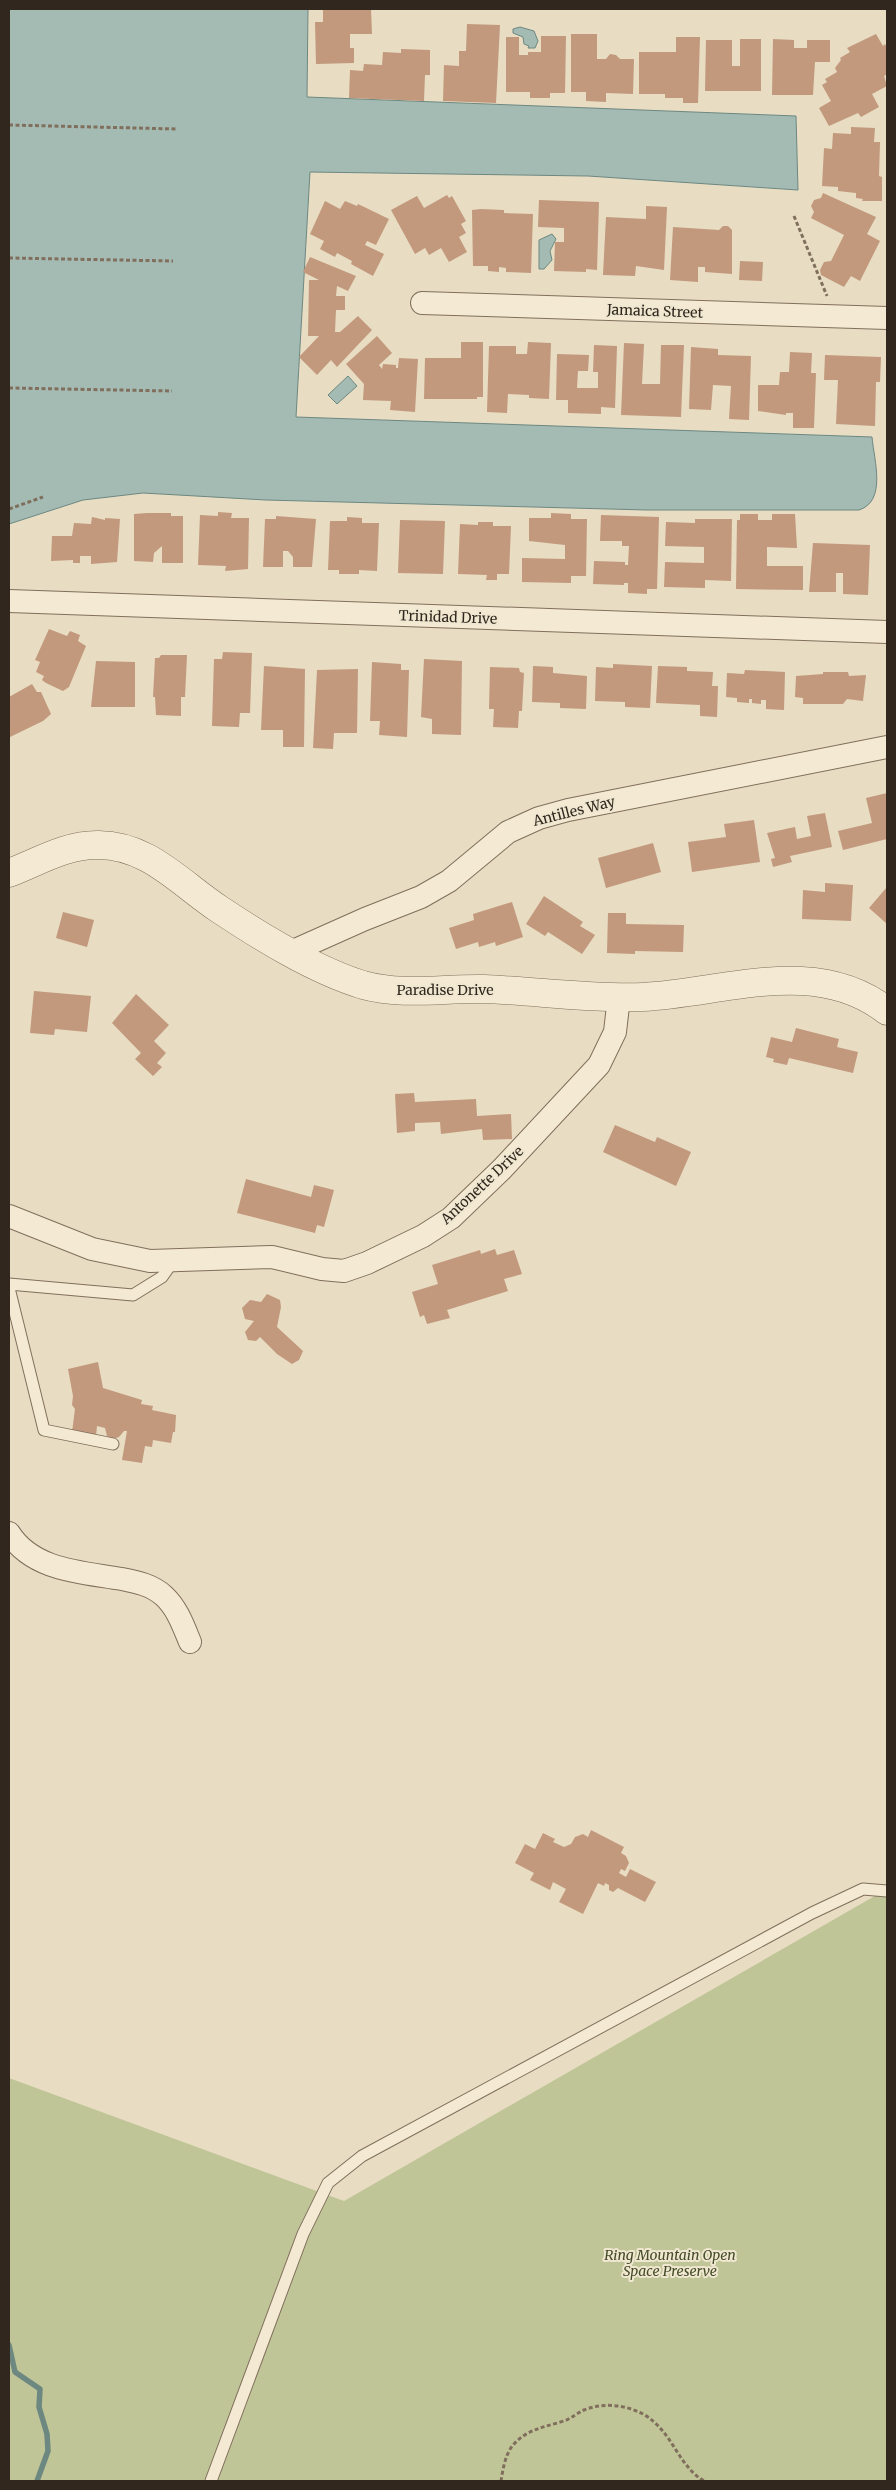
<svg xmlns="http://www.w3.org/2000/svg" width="896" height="2490" viewBox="0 0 896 2490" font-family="Merriweather,serif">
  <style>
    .green { fill: #c0c598 }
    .water { fill: #a4bbb4; stroke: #6c8881 }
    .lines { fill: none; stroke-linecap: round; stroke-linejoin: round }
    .stream { stroke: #6c8881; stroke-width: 5.5 }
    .building { fill: #c2997d }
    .service-casing { stroke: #806f5c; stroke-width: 13 }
    .minor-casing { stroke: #806f5c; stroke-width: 24 }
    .tertiary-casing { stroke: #806f5c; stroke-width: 29 }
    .path { stroke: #806f5c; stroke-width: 3; stroke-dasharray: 4 2.5; stroke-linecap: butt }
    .service { stroke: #f4ead4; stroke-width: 11 }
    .minor { stroke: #f4ead4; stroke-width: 22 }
    .tertiary { stroke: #f4ead4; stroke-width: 28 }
    .labels { text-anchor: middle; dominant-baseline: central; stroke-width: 4; stroke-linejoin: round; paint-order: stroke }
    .street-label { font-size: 14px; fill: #31271e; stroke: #f0e7d1 }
    .park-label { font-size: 14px; font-style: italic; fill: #434b27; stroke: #f0e7d1 }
  </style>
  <rect width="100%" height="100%" fill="#e8dcc2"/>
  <path class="green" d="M887 1889V2481H9V2078L344 2201Z"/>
  <path class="water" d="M9 9H308L307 97 796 116 798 190 588 176 310 172 296 417 872 437C874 460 887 501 859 510H647L266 500 143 493 83 500 9 524Z
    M520 27 534 31 538 41 535 48H528L529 46 524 44 523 37 513 33V29Z
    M552 234 556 239 550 251 552 260 544 269H539V240Z
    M348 376 357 386 337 404 328 395Z"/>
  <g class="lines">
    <path class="stream" d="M9 2345 15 2372 40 2389 39 2407 47 2434 48 2451 37 2481"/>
  </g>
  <path class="building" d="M323 9H371L372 34H350V48H354V63L316 64 315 22H323Z
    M467 24 500 25 496 103 443 101 444 65 459 66V51H466Z
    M571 34H597V59H606L610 54 616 55 620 59H634L633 94 606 93V102L586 101V92H571Z
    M876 34 883 46 885 44 887 48V74L884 76 887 86 872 94 879 107 861 117 858 113 829 126 819 108 831 101 822 85 827 82 825 79 837 72 835 68 841 60 840 58 850 52 847 48Z
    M541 36H566L565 93H550V98H530V92H506V37H519V55H528V52H541Z
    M676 37H700L698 103H683V98H665V94H639V52H676Z
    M740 39H761V91H705L706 40H732V66H740Z
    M773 39 794 40V48H807V40H830V62H815L813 95H772Z
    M401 49 430 50V75H425L424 101 349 98 350 70 363 71 364 64 382 65 383 52 401 53Z
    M851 127 875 128 874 142H880L879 176 882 177V201H862L863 199 856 198V193L838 191V187L822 186 824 148 832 149 833 133 851 134Z
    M823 193 876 217 867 234 880 241 860 281 851 276 844 287 821 275 820 270 824 262 831 261 844 235 811 218 814 212 811 206 814 200 821 198Z
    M447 195 449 198 452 196 466 221 461 224 466 233 459 237 467 252 449 262 441 248 429 255 425 248 415 254 391 210 417 196 424 208Z
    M539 200 599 202 597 270 586 269V272L554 271 555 242H564V228L538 227Z
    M325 201 340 209 345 201 357 206 358 204 389 219 376 245 367 241 365 245 384 254 373 276 351 264 352 261 337 253 335 257 320 249 324 241 310 234Z
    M646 206 667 207 664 270 636 266 635 276 603 275 606 217 646 219Z
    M481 209 504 210V213L533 214 531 273 506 272V268L499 267V272L488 271V266H473L472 210Z
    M723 226H728L732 230V274L705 272V267H698V282L670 280 673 227 719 230Z
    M310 257 356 276 348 291 337 286 336 296H345V310H336L335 332H340L358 316 372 330 337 367 331 360 317 375 299 357 319 336H308L309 280H319L303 272Z
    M740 261 763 262 762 281 739 280Z
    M377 336 392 353 379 365 382 369 383 364 396 365V368H398L399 358 418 359 415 412 390 410 391 401 363 400 364 384 346 364Z
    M461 342H483V397H477V399H424L425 358H461Z
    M528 342 551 343 549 399 529 398V395L508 394 507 413 487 412 489 346H516V354H527Z
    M624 343 644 344 642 384H660L661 345H684L681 417 621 415Z
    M594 345 617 346 615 408 601 407V414L568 413V400H556L557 354 589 355 588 371H578L577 388H598V372H593Z
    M691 347 718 349V355L751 356 749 420 729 419 731 386 713 385 711 410 689 409Z
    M790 352 812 353 811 373H816L814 428H793V413H786V415L758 411V385H779L780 372H789Z
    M825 355 881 357 880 382H876L875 426 836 424 838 380H824Z
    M218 512 232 513 231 518H249L248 569 225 571 226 566 198 565 200 515 218 516Z
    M147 513H171V516H183V563H162V546L154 553 153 562 134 561V514Z
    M551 513 571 514V519H587L586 576H571V583L522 582V558L565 559V545L529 541V518H551Z
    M740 514H758V520H772V514H795L797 548 767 547V566H803V590L736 589 737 520H740Z
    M601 515 659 517 657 589H647V594L628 593V583H624V585L593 584 594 561 625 562V565H628L629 546H622V541H600Z
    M276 516 316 519 312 567H293V557L288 551H283V567H263L265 519H276Z
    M92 517 105 520V518L120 519 117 562 91 564V556H80V563H73V560L51 561 52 536H72L74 523 91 524Z
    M347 517 362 518V523H379L377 571 359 570V574H339V570H328L330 521H347Z
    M695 519H732L731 581 705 580V588L664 587 665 562 704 563V547L665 546 666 522 695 523Z
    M400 520 445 521 443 574 398 573Z
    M478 522H493V526H511L509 574H497V580H486L487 575 458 574 460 524 478 525Z
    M813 543 870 545 868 595 843 594V573H836V592H809Z
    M49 629 67 636 70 631 80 635 78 641 86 646 69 687 63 691 46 683 42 680 44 676 36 672 40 662 35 660Z
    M223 652 252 653 250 713H240L239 727 212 726 214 659H222Z
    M161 655H187L185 697H181V716L156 715 155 697H153L155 658H159Z
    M424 659 462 661 461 735 432 734V719L421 717Z
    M96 661 135 662V707H91Z
    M372 662 401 664V670H409L407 737 379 735 380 721H370Z
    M613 664 652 666 650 708 625 707V702L595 701 596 667 613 668Z
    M264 666 305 669 304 747H283V730H261Z
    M533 666 553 667V673L587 676 586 709 560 708V703L532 702Z
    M658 666 687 667V671L713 672 712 686H718L717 717 700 716V705L656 703Z
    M490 667 519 668 520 672 524 673 522 711H519L518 728 493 727 494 709H489Z
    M358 669 357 733H334L333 749 313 748 317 670Z
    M745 670 785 672 784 710 766 709V700H761V704L752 703V699H749V703L737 702V698L726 697 727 673 744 674Z
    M823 672H848L849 676 866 675 863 701 847 699 843 704H803V698L795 697 796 676 823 674Z
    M32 684 37 692H41L51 714 43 721 10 737 9 697Z
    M887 793V839L843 850 838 831 872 823 866 798Z
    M825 813 832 847 790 856 792 862 773 867 771 859 775 858 767 833 795 827 797 839 811 836 807 816Z
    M754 820 760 862 692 872 688 842 726 837 724 824Z
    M653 843 661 872 606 888 598 858Z
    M825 883 853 885 851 921 802 919 803 890 825 892Z
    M887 887V924L869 908Z
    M544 896 583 922 580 926 595 935 582 954 548 932 545 936 526 924Z
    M512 902 523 937 496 946 495 942 479 947 478 942 456 949 449 928 474 920 473 914Z
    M63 912 94 920 87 947 56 938Z
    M608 913H626V924L684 925 683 952 635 951V954L607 953Z
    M34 991 91 996 87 1032 55 1029 54 1035 30 1033Z
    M136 994 169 1025 154 1041 166 1053 157 1063 162 1067 153 1076 135 1059 141 1053 112 1023Z
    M796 1028 839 1039 837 1047 858 1052 853 1073 789 1058 787 1065 773 1062 774 1059 766 1057 771 1037 792 1042Z
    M414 1093 415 1102 476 1099 477 1116 511 1114 512 1139 483 1140 482 1129 441 1134 440 1122 415 1123V1131L397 1133 395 1094Z
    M615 1125 655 1142 657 1137 691 1152 676 1186 603 1152Z
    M246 1179 311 1197 314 1185 334 1190 324 1227 317 1225 315 1233 237 1213Z
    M495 1249 497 1255 514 1250 522 1274 504 1279 508 1291 447 1310 450 1318 427 1324 424 1315 420 1317 412 1292 438 1284 432 1265 480 1250 481 1254Z
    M267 1294 280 1300 281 1307 277 1327 303 1351 299 1360 292 1364 277 1354 260 1337 256 1341 248 1340 245 1332 254 1321 245 1319 242 1308 250 1300 261 1302Z
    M98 1362 103 1388 142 1400 141 1404 153 1406 152 1410 176 1415 175 1432H173L171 1443 153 1440 152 1447 145 1446 142 1463 122 1460 127 1431H124L119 1437 113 1439 107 1436 105 1428 97 1426 96 1436 72 1432 75 1409 72 1405 73 1396 68 1369Z
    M591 1830 624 1847 621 1853 626 1856 629 1863 625 1871 621 1869 619 1873 626 1877 630 1869 656 1882 645 1902 618 1888 613 1892 609 1890V1885L605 1883 604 1886 598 1883 583 1914 559 1902 566 1889 553 1882 550 1890 530 1880 534 1873 515 1863 525 1844 535 1849 543 1833 555 1839 553 1842 564 1847 571 1844 575 1837 583 1834 588 1837Z"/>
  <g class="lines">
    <defs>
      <path id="service" d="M9 1284 133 1295 162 1277 174 1260
        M9 1288 44 1430 113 1444
        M211 2481 303 2234 328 2183 362 2156 812 1913 863 1889 887 1891"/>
      <path id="minor" d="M422 303 887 318
        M9 601 887 632
        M291 952 365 919 421 897 449 881 508 832 539 818 568 810 887 747
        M9 1216 92 1249 150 1261 272 1257 322 1269 344 1271 367 1263 423 1236 451 1218 502 1169 599 1065 615 1032 619 997
        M9 1533C33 1571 82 1572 122 1579 137 1582 152 1585 164 1596 177 1608 183 1625 190 1642"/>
      <path id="tertiary" d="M9 873C38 862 65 845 97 845 147 844 180 883 219 909 261 937 314 970 363 985 403 996 443 988 484 989 537 991 590 999 643 997 724 993 816 955 887 1011"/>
    </defs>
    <use href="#service" class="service-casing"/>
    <use href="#minor" class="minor-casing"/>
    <use href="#tertiary" class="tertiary-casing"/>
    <path class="path" d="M9 125 178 129
      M794 216 827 296
      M9 258 173 261
      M9 388 172 391
      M9 509 43 497
      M501 2481C503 2469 505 2455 513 2445 527 2429 545 2427 564 2421 572 2418 577 2413 584 2410 603 2402 626 2405 643 2414 673 2431 677 2465 704 2481"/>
    <use href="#service" class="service"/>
    <use href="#minor" class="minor"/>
    <use href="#tertiary" class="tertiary"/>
  </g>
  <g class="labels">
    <g class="street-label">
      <text transform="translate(655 311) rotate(2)">Jamaica Street</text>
      <text transform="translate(448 617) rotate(2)">Trinidad Drive</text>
      <text transform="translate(574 811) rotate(-14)">Antilles Way</text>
      <text x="445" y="990">Paradise Drive</text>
      <text transform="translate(482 1185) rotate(-43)">Antonette Drive</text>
    </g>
    <g class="park-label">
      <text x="670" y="2255">Ring Mountain Open<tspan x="670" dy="16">Space Preserve</tspan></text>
    </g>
  </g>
  <rect width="896" height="2490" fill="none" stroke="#31271e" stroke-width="20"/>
</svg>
